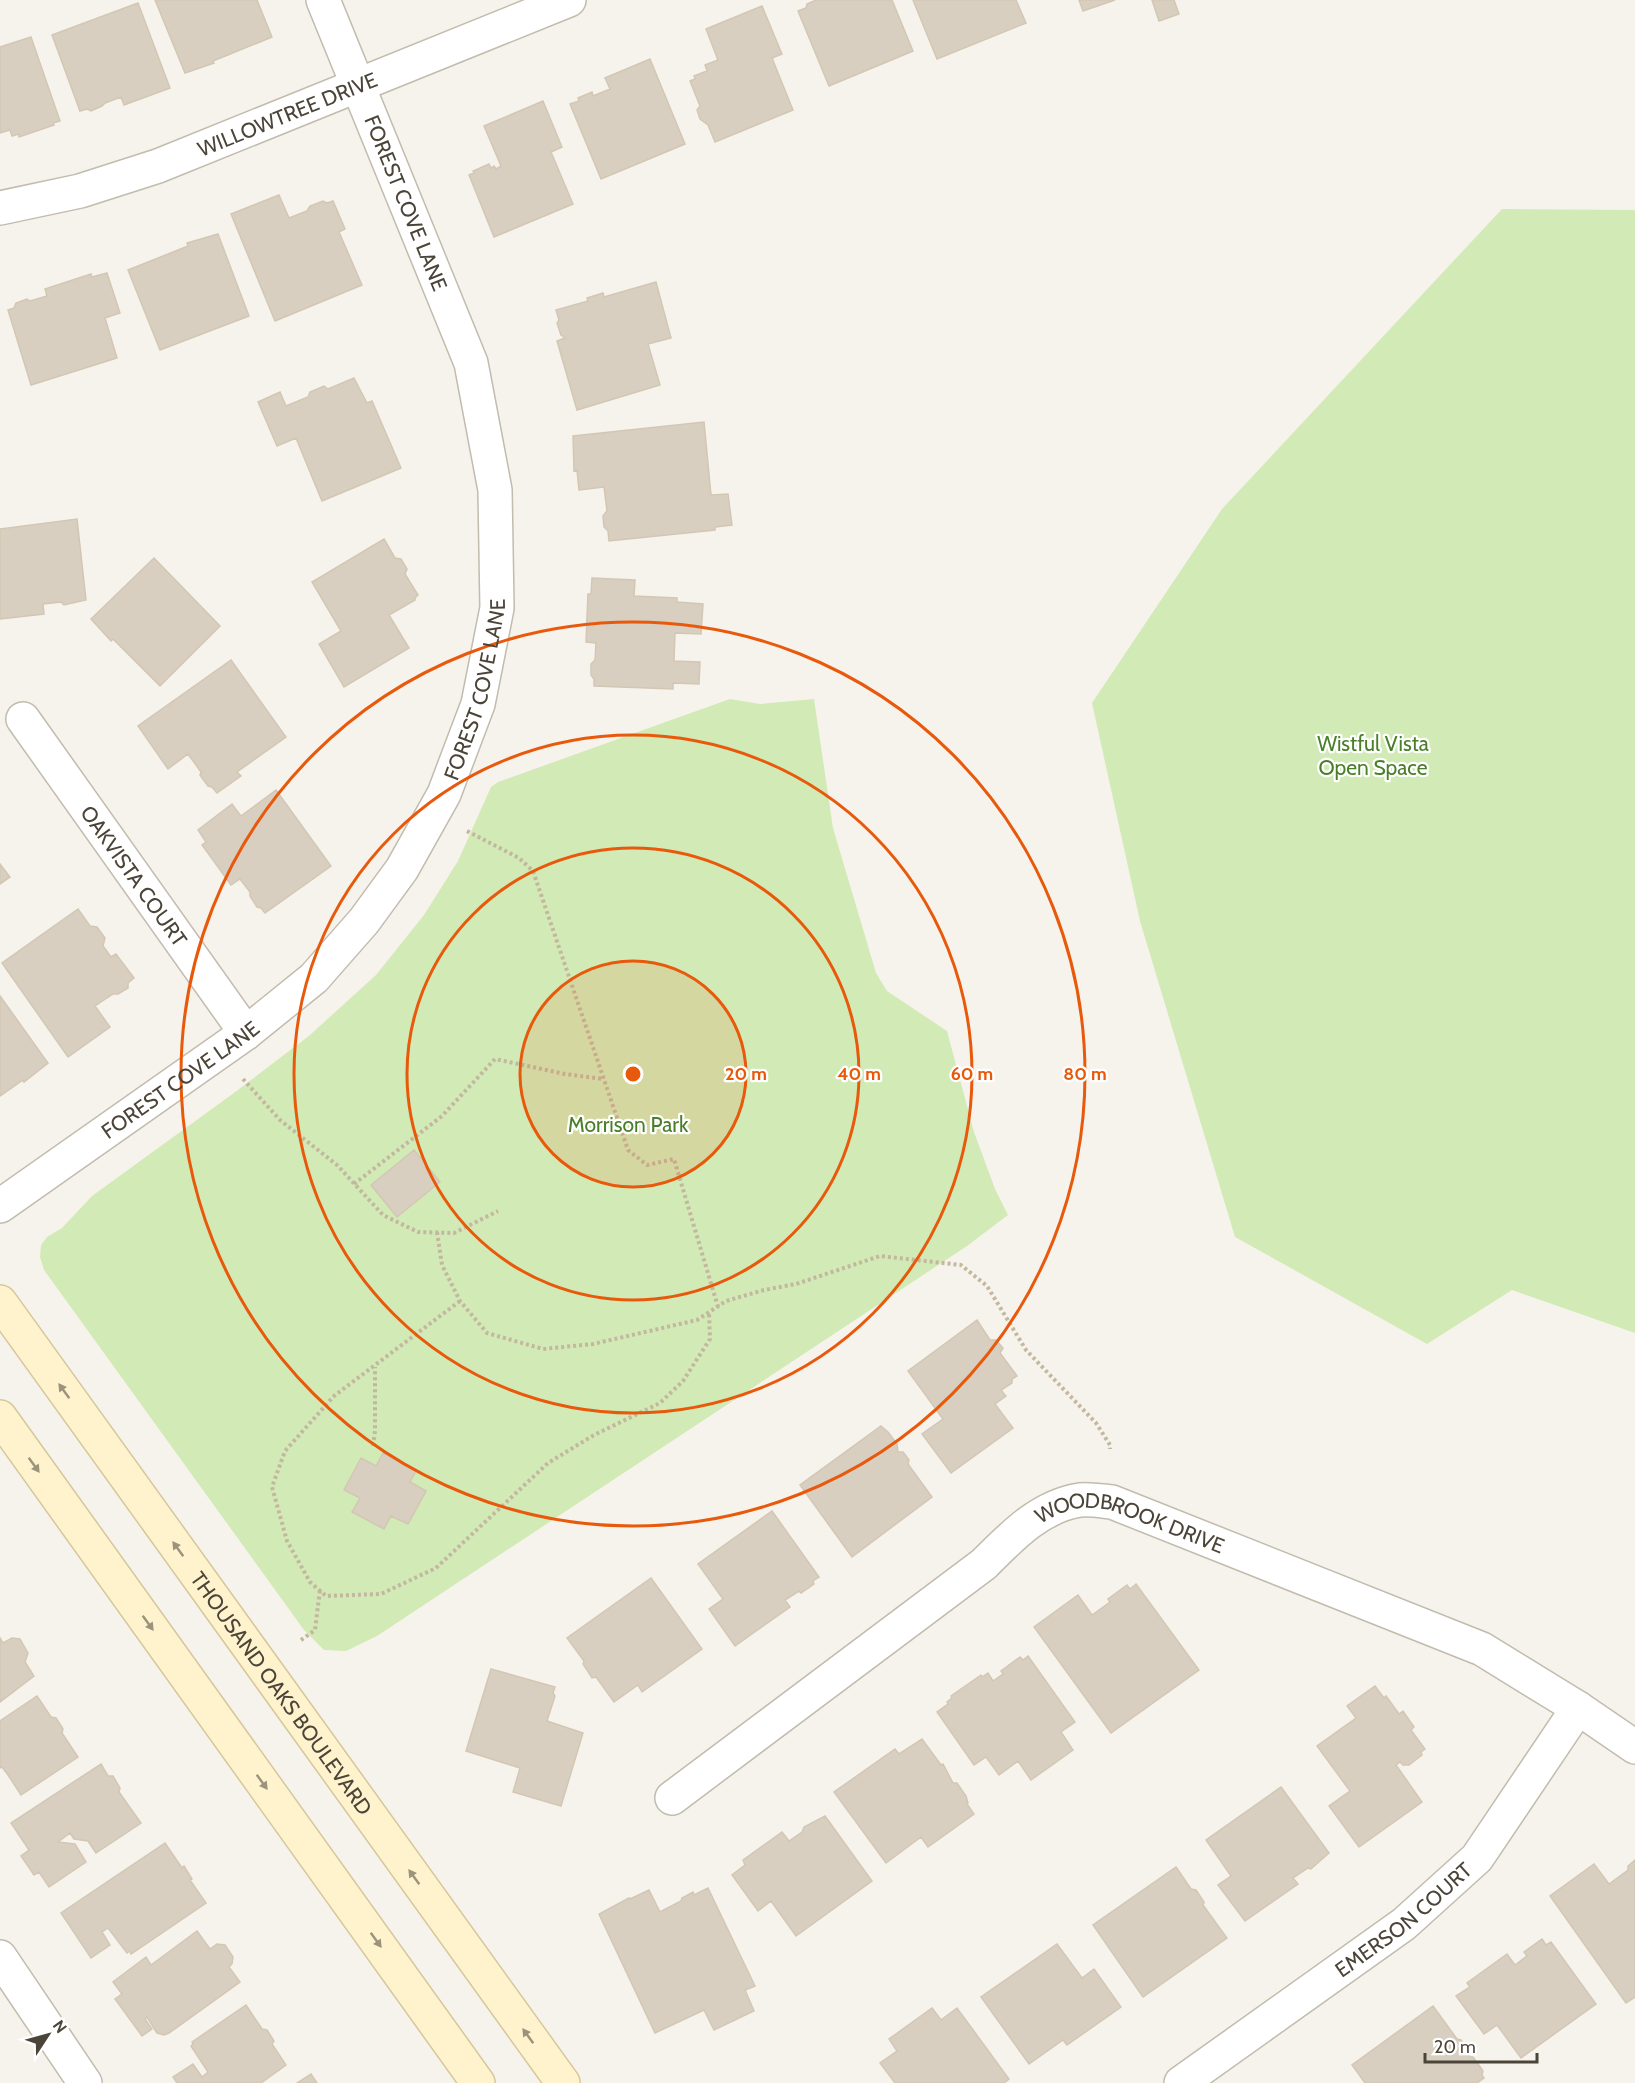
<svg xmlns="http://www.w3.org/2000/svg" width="1635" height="2083" viewBox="0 0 1635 2083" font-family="Cabin,sans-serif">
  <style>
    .green { fill: #d2eab5 }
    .building { fill: #d8cfc1; stroke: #d3c7b4; stroke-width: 1.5 }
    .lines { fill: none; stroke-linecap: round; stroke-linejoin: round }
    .minor-casing { stroke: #c2bbae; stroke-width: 36 }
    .secondary-casing { stroke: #d6c79b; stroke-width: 36 }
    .path { stroke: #c4b79f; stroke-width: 4; stroke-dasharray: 3 3; stroke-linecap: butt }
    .minor { stroke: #fff; stroke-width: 33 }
    .secondary { stroke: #fff3cd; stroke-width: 33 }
    .oneway { fill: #9c937c }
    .ring { fill: none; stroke: #e8590c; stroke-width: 3 }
    .labels { text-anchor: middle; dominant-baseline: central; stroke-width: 4.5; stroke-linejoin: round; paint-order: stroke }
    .street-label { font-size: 21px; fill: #4b4439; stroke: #fff }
    .park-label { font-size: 21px; fill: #4a7f2a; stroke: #fff }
    .centre { fill: #e8590c; stroke: #fff; stroke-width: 3 }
    .ring-label { font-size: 18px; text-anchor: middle; font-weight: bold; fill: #e8590c; stroke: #fff; stroke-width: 4.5; stroke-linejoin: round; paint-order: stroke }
  </style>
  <rect width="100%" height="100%" fill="#f6f3ec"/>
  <path class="green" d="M1502 209 1635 210V1333L1512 1290 1427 1344 1235 1237 1140 921 1092 703 1222 509Z
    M730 699 760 704 814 699 833 828 876 973 887 991 947 1031 974 1132 995 1189 1008 1215 967 1246 377 1636 346 1651 324 1650 304 1630 44 1270 40 1257 41 1245 47 1237 62 1228 92 1196 238 1090 310 1035 376 975 424 915 458 861 491 787 498 782Z"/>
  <path class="building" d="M155 0H257L272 37 213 61 214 63 185 73Z
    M816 0H892L913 51 829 86 798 11 806 8 807 4Z
    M913 0H1016L1026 23 937 59Z
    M1079 0H1115L1083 11Z
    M1152 0H1174L1179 14 1159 21Z
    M138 3 170 88 124 105 121 97 105 103 102 106 91 111 87 109 80 111 52 35Z
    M762 6 782 54 772 58 793 110 715 142 708 125 700 119 697 110 700 106 690 81 695 79 694 76 707 71 705 65 718 60 706 29Z
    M31 37 60 121 53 123 54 125 19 137V134L12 136 10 130 0 133V47Z
    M650 59 685 144 601 179 570 104 579 101 578 98 592 92 593 96 610 89 605 78Z
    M543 101 562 147 551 152 573 204 494 237 469 175 474 173 473 171 489 164 491 168 494 166 496 169 501 166 484 126Z
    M279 195 289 218 307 211 310 206 323 201 327 203 333 201 345 229 339 232 362 285 275 321 231 214Z
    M218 234 249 316 160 350 128 270 188 246 187 243Z
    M107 273 120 313 105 318 117 358 31 385 8 310 14 308 16 303 27 299 30 301 47 296 45 289 91 274 92 277Z
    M656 282 671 338 648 344 660 385 577 410 557 341 565 338 561 335 557 323 559 320 556 310 588 301 587 298 603 293 604 297Z
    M354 378 367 403 372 401 401 468 322 501 296 438 277 446 258 402 280 392 286 406 308 397 310 392 324 386 328 389Z
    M704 422 711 495 728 494 732 525 715 527V530L609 541 608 531 604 527 603 516 607 511 604 487 579 490 577 470 574 471 573 436Z
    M77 519 86 600 64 605 61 602 43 604 44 614 0 619V529Z
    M384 539 395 558 401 559 407 569 405 574 418 595 415 598V600L389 615 409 648 344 687 319 644 341 631 312 582Z
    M154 558 220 626 160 686 113 639 111 641 91 619Z
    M592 578 635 580 634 596 677 598V602L703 604 701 634 675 633 674 661 700 662 699 684 673 683V689L594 686V679L591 675V664L595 660 596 643 586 642 588 594H591Z
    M231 660 286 737 237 772 241 776 217 793 212 787 208 786 200 775 201 772 188 754 168 769 138 726Z
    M276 790 331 866 265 913 261 908 257 907 250 896V892L240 879 231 885 202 845 206 842 198 830 232 804 241 816Z
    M0 864 10 877 0 884Z
    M78 909 90 926 97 927 105 938 103 946 111 957 116 954 134 978 128 983V988L118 994H113L95 1006 110 1027 68 1057 2 963Z
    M0 996 48 1063 24 1082 23 1080 0 1096Z
    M414 1150 440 1182 397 1217 371 1185Z
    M977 1320 990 1340H996L1003 1348 1000 1353 1017 1376 1012 1379V1383L1001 1390 1006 1396 995 1404 1013 1428 951 1473 922 1434 943 1419 908 1371Z
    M881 1426 888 1432 897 1444 898 1452H903L909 1460 908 1464 932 1497 852 1557 800 1485Z
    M383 1453 416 1471 410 1482 426 1491 408 1524 391 1516 384 1529 352 1512 360 1498 344 1490 361 1458 376 1466Z
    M772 1511 819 1577 813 1581 814 1584 801 1593 799 1591 785 1600 790 1607 735 1646 709 1609 723 1599 698 1564Z
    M651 1578 702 1649 642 1692 638 1685 614 1702 596 1677 592 1678 583 1664 584 1661 567 1638Z
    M1136 1584 1199 1670 1111 1733 1034 1627 1078 1595 1092 1615 1110 1602 1108 1599 1127 1585 1130 1589Z
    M0 1638 3 1643 12 1638 20 1639 28 1653 25 1662 34 1676 0 1702Z
    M1028 1656 1075 1722 1061 1732 1073 1750 1031 1780 1018 1761 999 1775 986 1757 974 1765 937 1712 948 1704 947 1702 952 1698 951 1696 981 1675 982 1677 988 1673 993 1681 1003 1674 1001 1671 1020 1657 1023 1660Z
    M491 1669 555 1687 553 1693 555 1696 547 1721 583 1733 561 1806 513 1792 520 1768 466 1751Z
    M1375 1686 1384 1698 1386 1696 1399 1714 1403 1711 1414 1727 1411 1730 1425 1749 1421 1752 1422 1755 1409 1765H1403L1400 1762 1396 1765 1422 1802 1359 1847 1329 1806 1350 1791 1317 1746 1356 1718 1347 1706Z
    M37 1696 51 1717 56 1718 63 1729 62 1733 78 1757 21 1795 8 1775 2 1767 0 1768V1721Z
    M922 1739 941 1765 943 1764 953 1783H957L966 1796 968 1803 967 1804 974 1814 928 1847 921 1837 886 1863 834 1792 895 1749 899 1754Z
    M101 1764 108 1776H113L120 1788 119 1792 141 1823 96 1853 88 1841 74 1839 70 1833 58 1842 75 1844 86 1862 49 1887 39 1872 34 1875 21 1856 29 1850 11 1823Z
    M1281 1787 1329 1853 1311 1869 1308 1868 1293 1878 1298 1884 1245 1921 1218 1885 1231 1876 1206 1840Z
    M825 1816 872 1881 796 1936 771 1901 758 1911 732 1875 745 1865 743 1860 782 1832 789 1841 802 1832 804 1827Z
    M165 1843 182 1868 184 1866 192 1879 190 1880 206 1903 131 1954 130 1951 127 1953 108 1928 102 1932 110 1945 91 1958 61 1913Z
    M1635 1860V1997L1626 2003 1550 1896 1594 1864 1609 1884 1628 1870V1866Z
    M1176 1867 1191 1889 1196 1890 1204 1902 1203 1905 1227 1938 1143 1997 1093 1925Z
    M708 1888 755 1986 745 1990 754 2011 714 2030 704 2010 655 2033 599 1914 629 1898 630 1899 649 1890 660 1912 681 1901 682 1898 693 1892 694 1895Z
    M197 1931 210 1949 217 1944 225 1945 233 1957 232 1964 229 1967 240 1982 169 2033 164 2035 157 2033 147 2017 145 2019 152 2029 142 2036 115 1999 122 1994 113 1982 146 1957 151 1965Z
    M1542 1939 1546 1945 1551 1942 1596 2004 1521 2058 1497 2025 1484 2034 1456 1996 1470 1987 1467 1983 1507 1954 1515 1965 1527 1956 1524 1952Z
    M1057 1944 1082 1978 1094 1969 1121 2007 1067 2045 1063 2040 1029 2064 981 1997Z
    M246 2005 262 2029 267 2030 274 2041 272 2044 286 2065 261 2083H177L173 2077 193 2064 202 2077 208 2072 191 2046 193 2044 192 2042Z
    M1433 2006 1457 2039 1461 2040 1468 2050 1467 2053 1470 2057H1473L1483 2071 1482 2075 1484 2078 1477 2083H1365L1352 2065Z
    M932 2008 941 2020 957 2008 1009 2079 1004 2083H895L880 2063 897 2051 889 2039Z
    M311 2074 317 2083H297Z"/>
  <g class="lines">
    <defs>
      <g id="minor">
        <path id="s1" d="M0 208 80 191 158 166 569 0"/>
        <path id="s2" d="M23 719 246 1033"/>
        <path id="s3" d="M0 1206 246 1033 314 978 364 921 402 869 444 794 478 704 497 608 495 490 471 363 323 0"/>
        <path id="s4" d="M672 1798 984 1564C1011 1537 1040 1506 1080 1500 1090 1499 1102 1501 1112 1502L1482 1649 1578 1708 1635 1747"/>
        <path d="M0 1957 85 2083"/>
        <path id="s5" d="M1181 2083 1404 1924 1477 1858 1578 1708"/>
      </g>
      <g id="secondary">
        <path id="s6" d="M0 1302 563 2083"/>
        <path d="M0 1417 478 2083"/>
      </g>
    </defs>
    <use href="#minor" class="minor-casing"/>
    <use href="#secondary" class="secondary-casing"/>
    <path class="path" d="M467 831 519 858 533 871 628 1150 647 1165 674 1159 718 1307
      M243 1079 280 1120 337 1165 383 1215 418 1232 454 1233 498 1211
      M354 1184 442 1116 495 1059 565 1074 603 1079
      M437 1232 442 1265 460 1301 487 1333 543 1349 593 1344 697 1320 726 1301 764 1290 796 1284 880 1256 961 1265 987 1286 1026 1350 1096 1423 1110 1445V1449
      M460 1301 334 1396 285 1451 272 1487 287 1541 310 1582 326 1596 381 1594 436 1568 548 1463 594 1435 660 1403 683 1381 710 1339 709 1313
      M373 1446 375 1431V1367
      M301 1640 315 1630 320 1590"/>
    <use href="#minor" class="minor"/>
    <use href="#secondary" class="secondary"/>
  </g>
  <defs><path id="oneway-solid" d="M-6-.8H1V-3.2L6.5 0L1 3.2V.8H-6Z" transform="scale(1.5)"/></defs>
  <g class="oneway">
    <use href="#oneway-solid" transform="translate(64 1391) rotate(-126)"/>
    <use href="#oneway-solid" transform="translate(34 1465) rotate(54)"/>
    <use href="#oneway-solid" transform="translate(178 1549) rotate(-126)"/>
    <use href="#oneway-solid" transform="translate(148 1623) rotate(54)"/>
    <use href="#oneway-solid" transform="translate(262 1782) rotate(54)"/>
    <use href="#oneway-solid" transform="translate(414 1877) rotate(-126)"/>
    <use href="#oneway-solid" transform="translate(376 1940) rotate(54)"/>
    <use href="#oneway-solid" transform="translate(528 2036) rotate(-126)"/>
  </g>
  <circle cx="633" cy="1074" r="113" fill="#e8590c" fill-opacity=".12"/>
  <g class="ring">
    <circle cx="633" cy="1074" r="113"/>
    <circle cx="633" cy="1074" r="226"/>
    <circle cx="633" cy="1074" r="339"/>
    <circle cx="633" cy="1074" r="452"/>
  </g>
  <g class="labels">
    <g class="street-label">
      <text stroke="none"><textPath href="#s1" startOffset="303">WILLOWTREE DRIVE</textPath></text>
      <text transform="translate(406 203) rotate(68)">FOREST COVE LANE</text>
      <text stroke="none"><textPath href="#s3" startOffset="724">FOREST COVE LANE</textPath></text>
      <text stroke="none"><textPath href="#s2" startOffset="192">OAKVISTA COURT</textPath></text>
      <text stroke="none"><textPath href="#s3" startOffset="220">FOREST COVE LANE</textPath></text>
      <text stroke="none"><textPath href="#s4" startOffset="560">WOODBROOK DRIVE</textPath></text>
      <text stroke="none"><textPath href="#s6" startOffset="482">THOUSAND OAKS BOULEVARD</textPath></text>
      <text stroke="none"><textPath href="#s5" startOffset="276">EMERSON COURT</textPath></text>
    </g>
    <g class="park-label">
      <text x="1373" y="743">Wistful Vista<tspan x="1373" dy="24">Open Space</tspan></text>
      <text x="628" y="1124">Morrison Park</text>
    </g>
  </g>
  <circle cx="633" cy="1074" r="9" class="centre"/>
  <g class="ring-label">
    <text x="746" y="1080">20 m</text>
    <text x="859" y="1080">40 m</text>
    <text x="972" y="1080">60 m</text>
    <text x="1085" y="1080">80 m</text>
  </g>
  <g transform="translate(48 2035) rotate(54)" stroke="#ffffff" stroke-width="4.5" paint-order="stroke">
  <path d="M0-4.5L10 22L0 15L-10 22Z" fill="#4b4439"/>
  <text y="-9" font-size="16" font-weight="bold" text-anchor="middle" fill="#4b4439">N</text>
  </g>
  <path d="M1425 2053v9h112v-9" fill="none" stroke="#4b4439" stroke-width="3"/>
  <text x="1434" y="2053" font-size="18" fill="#4b4439" stroke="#ffffff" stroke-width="4.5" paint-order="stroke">20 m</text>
</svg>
